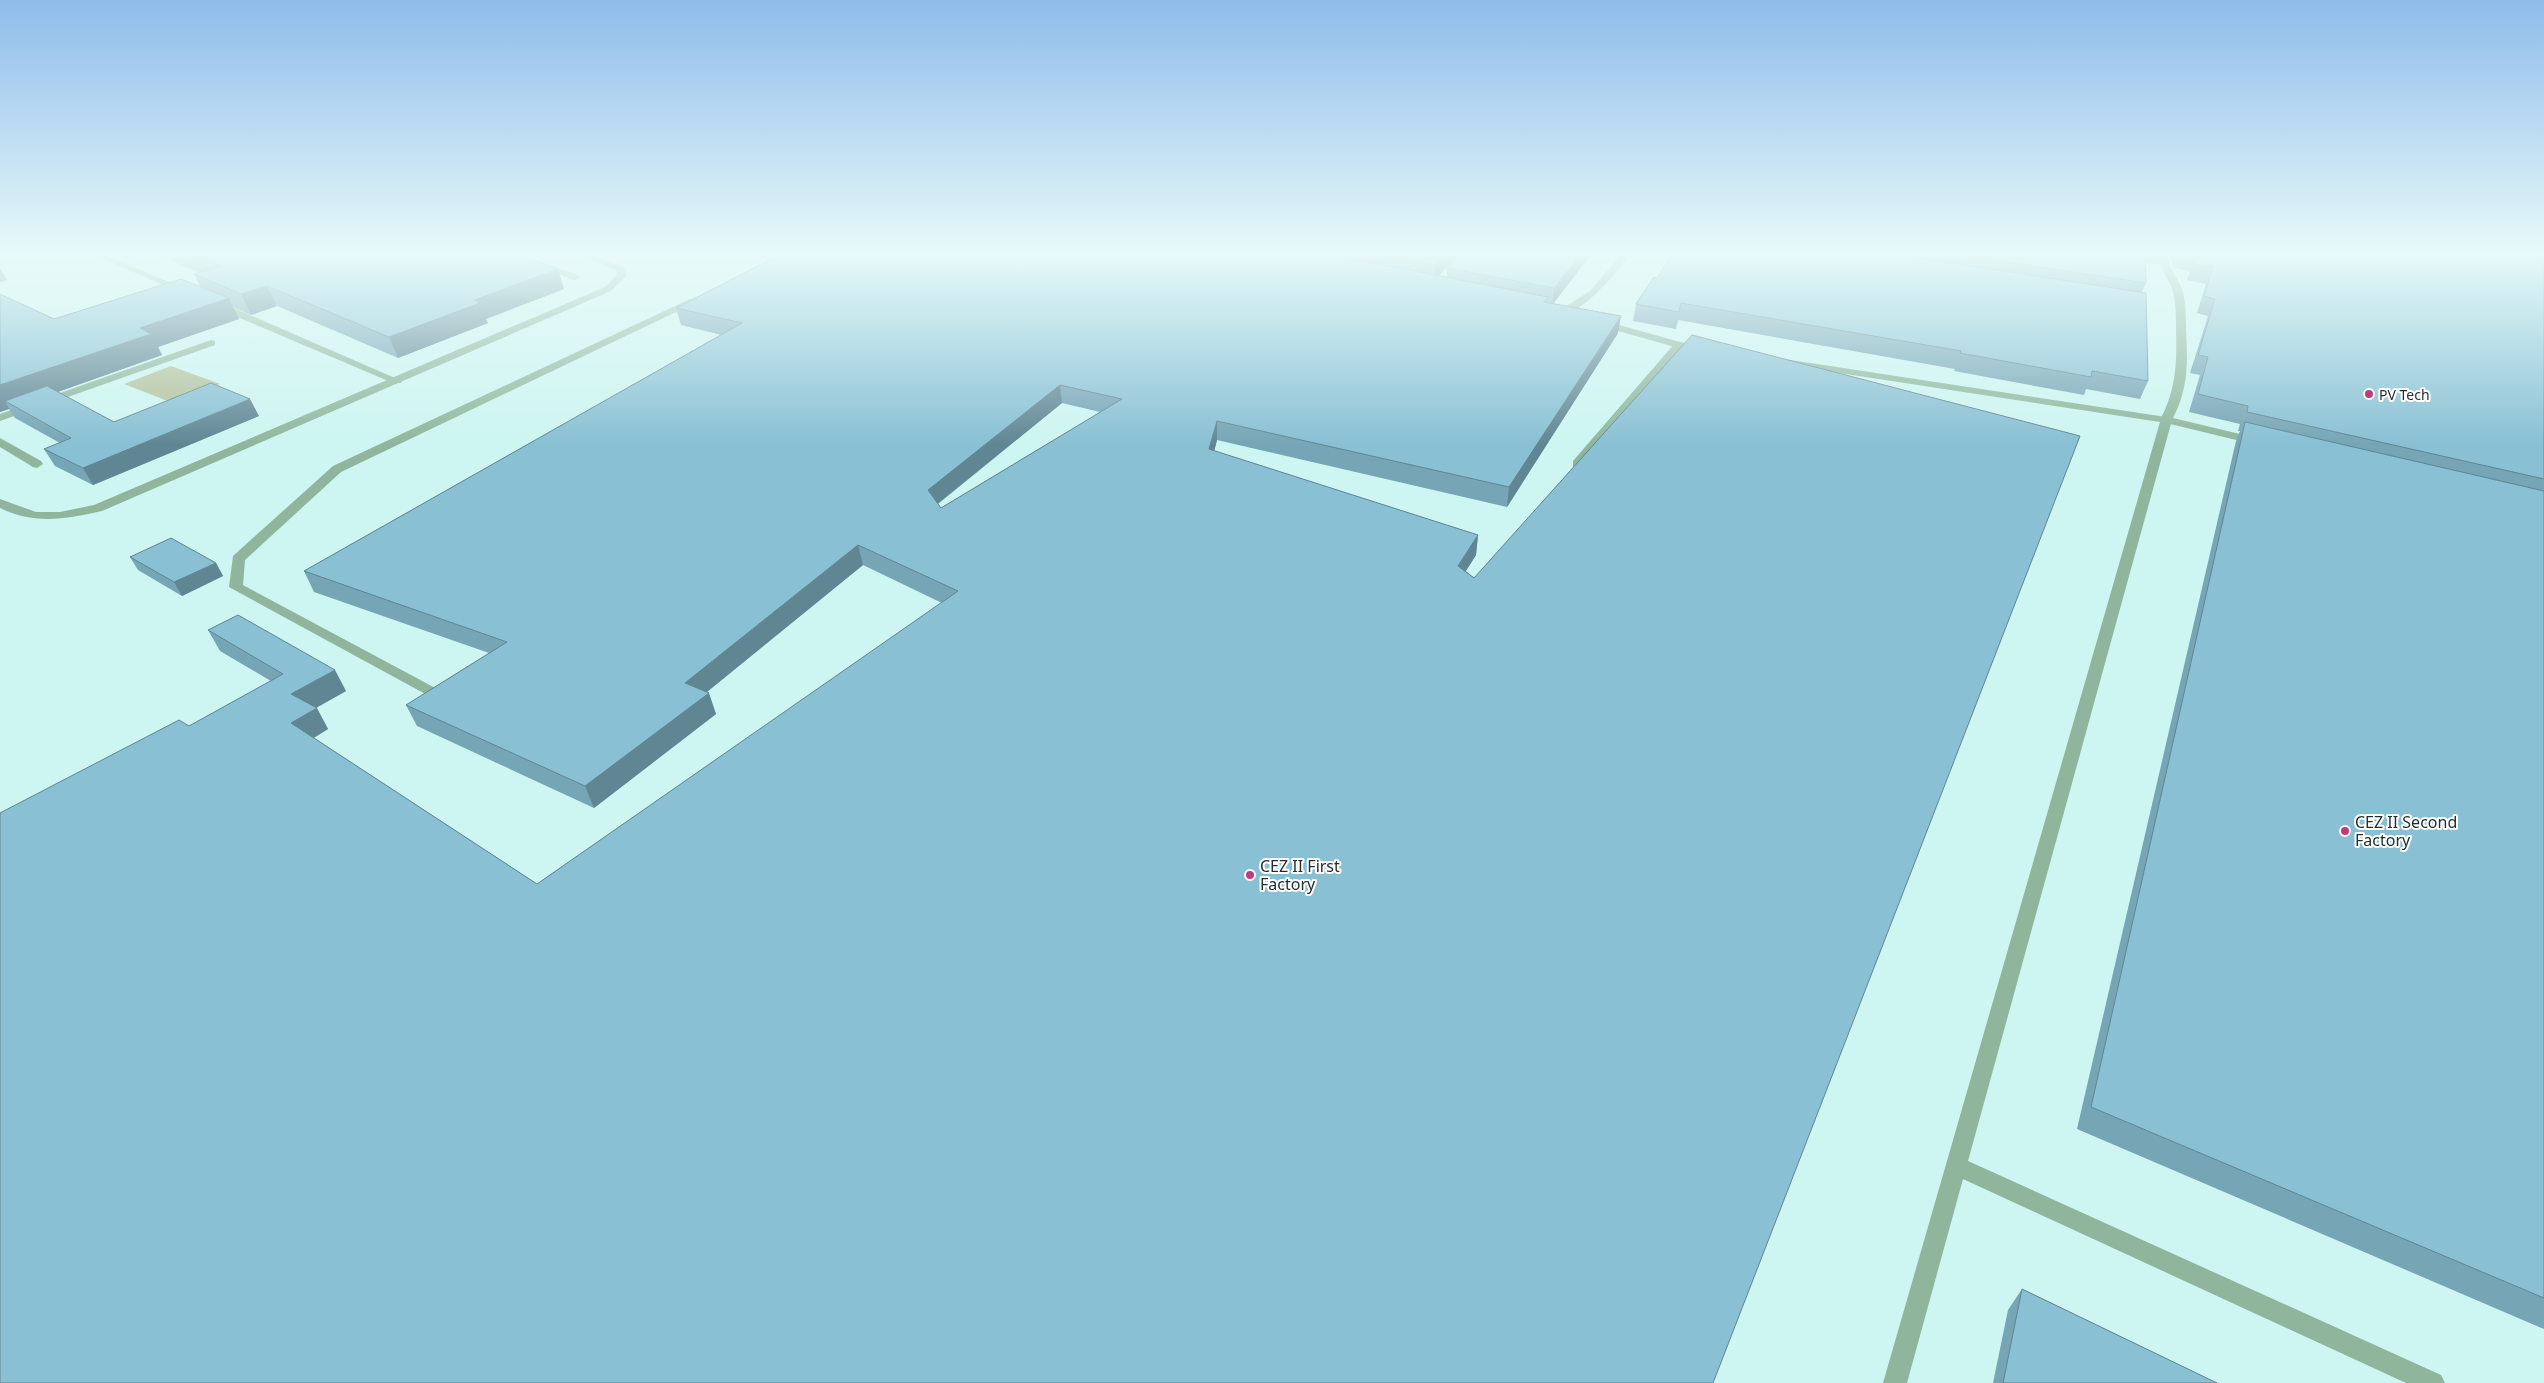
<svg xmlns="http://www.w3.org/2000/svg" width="2544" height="1383" viewBox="0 0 2544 1383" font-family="'Noto Sans',sans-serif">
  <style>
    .green { fill: #b3c19a }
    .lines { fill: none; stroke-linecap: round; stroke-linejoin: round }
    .service { fill: #8fb69c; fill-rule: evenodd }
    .minor { fill: #8fb69c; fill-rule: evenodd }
    .tertiary { fill: #8fb69c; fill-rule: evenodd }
    .wall { fill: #76a5b5; fill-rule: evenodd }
    .shaded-wall { fill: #608694 }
    .building { fill: #89c0d3; stroke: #608694; fill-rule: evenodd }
    .poi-dot { fill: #be3b81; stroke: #fff; stroke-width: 2 }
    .labels { text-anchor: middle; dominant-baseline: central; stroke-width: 4; stroke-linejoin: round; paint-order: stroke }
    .far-poi-label { font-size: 14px; fill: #21302f; stroke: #fff; text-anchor: start }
    .poi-label { font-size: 16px; fill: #21302f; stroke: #fff; text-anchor: start }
  </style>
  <rect width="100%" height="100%" fill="#cdf5f1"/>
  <path class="green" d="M171 366 220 384 173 403 124 384Z"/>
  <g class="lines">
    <path class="service" d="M87 252H99L190 291 182 293Z
      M2159 252H2168C2167 267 2179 278 2183 292 2186 305 2186 318 2186 331 2188 362 2188 390 2173 418L2261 439V443L2257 445 2166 423 2160 420C2176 390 2177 363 2176 330 2176 317 2176 304 2173 291 2169 278 2157 266 2159 252Z
      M540 262 578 275 580 277 575 280 537 267 535 265Z
      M690 299 699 301 341 472 245 560 243 585 439 690 442 693 439 696H429L229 587 233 556 333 466Z
      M214 303H222L402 381 401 383H393L214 307Z
      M211 340 215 341V345L0 421V414Z
      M1679 342 1683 343V347L1581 467H1573V461L1675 343Z
      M0 438 41 461 43 464 37 468 33 467 0 447Z"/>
    <path class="minor" d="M1623 252H1633C1621 267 1580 318 1560 314V310L1590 291Z
      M1601 320 1680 342 1706 347 1707 349 1702 352 1675 347 1597 325V321Z
      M1784 359 2166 417 2172 420 1968 1161 2441 1375 2445 1383H2406L1963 1179 1907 1383H1883L2160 422 1780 364 1779 362Z"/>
    <path class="tertiary" d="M572 252H584L623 266 627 275 611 291 102 511C67 519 34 525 0 508V499L36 512H60L94 505 605 287 617 275 616 270Z"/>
  </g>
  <path class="wall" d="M108 252H149L126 259Z
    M151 252H511L564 289 486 319 488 323 398 358 277 306 251 315 233 307 239 319 158 347 162 355 58 392 114 422 259 416 93 485 55 466 44 449 60 443 15 418 9 409 0 412V294L54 319 200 286 194 274 200 273Z
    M1329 252H1461L1439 275 1447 277V268L1462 252H1593L1553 304 1618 333 1507 507 1217 440 1214 451 1478 535 1476 555 1466 571 1474 578 2080 436 0 1383 189 726 271 681 220 651 208 630 346 691 316 708 328 729 314 738 537 884 942 603 863 565 707 692 716 714 594 808 417 726 406 705 489 653 314 592 304 571 721 335 681 325 676 308 1322 253 1329 254ZM1062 403 1100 412 941 508 938 504Z
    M1674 252H2164L2159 265 2145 263 2146 283 2142 292 2148 381 2140 399 2086 389 2084 395 1954 371 1955 369 1678 320 1676 329 1633 321 1636 304 1657 278Z
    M2168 252H2544V1329L2077 1129 2236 441 2240 431H2238L2240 424 2189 412 2200 375 2190 373 2208 316 2197 313 2206 284 2187 280 2190 271 2174 268Z
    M130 557 216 563 223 576 182 596 138 570Z
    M2022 1289 2217 1383H1993L2008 1310Z"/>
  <path class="shaded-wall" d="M122 252H149L126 259Z
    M1447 252H1461L1433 282 1435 265Z
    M1583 252H1593L1552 305 1554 288Z
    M0 268 7 280 0 282Z
    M558 269 564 289 486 319 488 323 398 358 389 337 474 300Z
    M267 286 277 306 251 315 241 294Z
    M229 298 239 319 158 347 162 355 15 407 5 401 9 409 0 412V385L140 328Z
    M1621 316 1618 333 1507 507 1509 487Z
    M1060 385 1062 403 931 509 928 490Z
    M250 399 259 416 93 485 83 468Z
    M1217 421V440L1210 468 1209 449Z
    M1478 535 1476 555 1456 586 1458 566Z
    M858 545 863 565 692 704 685 683Z
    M216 563 223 576 182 596 174 582Z
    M335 670 346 691 303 715 291 694Z
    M709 693 716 714 594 808 585 786Z
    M317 708 328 729 303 744 291 723Z"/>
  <path class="building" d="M187 252H511L558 269 474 300 480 303 389 337 267 286 241 294 194 274 221 266Z
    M785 252H1317L1548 297 1544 302 1621 316 1509 487 1217 421 1209 449 1478 535 1458 566 1474 578 1692 335 2080 436 1713 1383H0V813L179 720 189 726 283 674 208 630 238 615 335 670 291 694 317 708 291 723 537 884 958 591 858 545 685 683 709 693 585 786 406 705 507 642 304 571 742 323 676 308ZM1060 385 1122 399 941 508 928 490Z
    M1365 252H1447L1435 265Z
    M1462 252H1583L1554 288 1447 268Z
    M1674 252H1880L2146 293 2148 381 2092 371 2091 377 1960 353 1961 351 1681 303 1679 312 1636 304 1654 277 1657 278Z
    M1940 252H2145L2146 283Z
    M2180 252H2544V479L2247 412 2248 406 2198 394 2208 357 2198 355 2215 299 2204 296 2213 267 2194 264 2197 255Z
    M181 279 229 298 140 328 151 334 0 385V294L54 319Z
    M211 383 250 399 83 468 44 449 71 438 5 401 47 386 114 422Z
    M2245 422 2544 491V1298L2091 1107Z
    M171 538 216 563 174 582 130 557Z
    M2022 1289 2217 1383H2003Z"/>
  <linearGradient id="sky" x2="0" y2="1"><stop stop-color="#8fbcea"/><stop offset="0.57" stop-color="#e8faf9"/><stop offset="1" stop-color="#e8faf9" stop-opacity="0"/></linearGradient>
  <rect width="2544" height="445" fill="url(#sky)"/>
  <g class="poi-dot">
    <circle cx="2369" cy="394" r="5"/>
    <circle cx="2345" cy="831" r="5"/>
    <circle cx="1250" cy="875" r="5"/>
  </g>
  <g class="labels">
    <g class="far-poi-label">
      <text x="2379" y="394">PV Tech</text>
    </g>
    <g class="poi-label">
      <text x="2355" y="822">CEZ II Second<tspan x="2355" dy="18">Factory</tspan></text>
      <text x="1260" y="866">CEZ II First<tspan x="1260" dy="18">Factory</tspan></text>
    </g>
  </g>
</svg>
